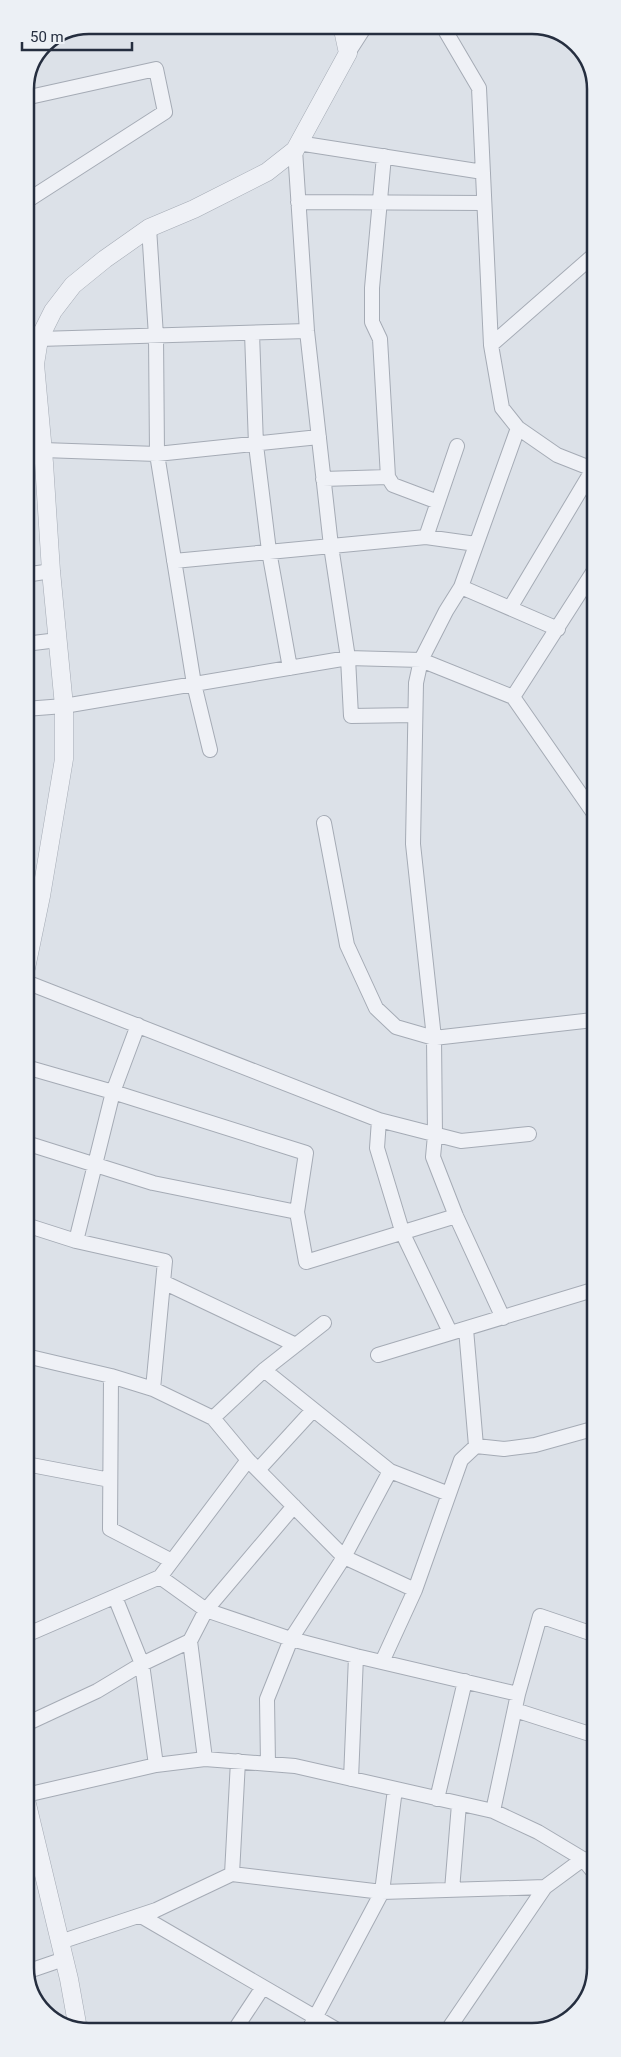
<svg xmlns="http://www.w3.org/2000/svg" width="621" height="2057" viewBox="0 0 621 2057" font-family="Roboto,sans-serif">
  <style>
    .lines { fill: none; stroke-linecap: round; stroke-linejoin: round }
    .minor-casing { stroke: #a5abb5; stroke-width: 16 }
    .tertiary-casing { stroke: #a5abb5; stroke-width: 19 }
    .minor { stroke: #eff1f6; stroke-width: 14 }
    .tertiary { stroke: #eff1f6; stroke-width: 18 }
    .rim { fill: none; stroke: #252e3f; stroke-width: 2.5 }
  </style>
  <rect width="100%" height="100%" fill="#dce1e8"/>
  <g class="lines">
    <defs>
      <path id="minor" d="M442 25 479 88 491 345 502 408 518 428 557 455 595 470
        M348 53 366 25
        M25 98 156 69 165 112 25 202
        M298 143 483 172
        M295 150 307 331 331 546 348 658 351 716 415 715
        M384 156 372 288V322L380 339 388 477 393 485 438 502
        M298 202 484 203
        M149 228 156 336 157 454 194 684 210 750
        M25 328 39 339 307 331
        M252 333 256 445 269 551 290 668
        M491 345 595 254
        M25 394 37 390
        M43 450 157 454 319 437
        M323 479 388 477
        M426 537 457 446
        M174 561 426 537 476 544
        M25 575 51 571
        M461 587 558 629
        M510 608 593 469
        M25 644 58 640
        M513 697 595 569
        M25 709 64 706 348 658 421 660 513 697 595 815
        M324 823 347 945 376 1008 396 1027 434 1038 593 1020
        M26 982 379 1120 461 1141 529 1134
        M26 1067 113 1092 306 1153 297 1212 306 1262 456 1216
        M379 1120 377 1148 403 1234 450 1332
        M26 1143 153 1183 297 1212
        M26 1225 76 1241 165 1261 153 1389
        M76 1241 113 1092 138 1025
        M163 1282 296 1345
        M503 1318 456 1216 433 1157 435 1135 434 1038 413 844 416 683 421 660 446 611 461 587 518 428
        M466 1329 476 1446 504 1449 535 1445 596 1428
        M378 1355 596 1289
        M26 1356 111 1376 153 1389 213 1418 248 1460 344 1557 415 1590
        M264 1370 390 1471 449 1494
        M111 1376 110 1529 172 1561
        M213 1418 264 1370 324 1323
        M26 1464 110 1480
        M258 1470 313 1410
        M160 1577 206 1610 291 1639 356 1656 518 1694
        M115 1597 142 1664 156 1765
        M26 1635 160 1577 248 1460
        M190 1641 205 1759
        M382 1662 415 1590 461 1460 476 1446
        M515 1710 596 1736
        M26 1724 97 1691 142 1664 190 1641 206 1610 294 1506
        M268 1764 267 1699 291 1639 344 1557 390 1471
        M351 1779 356 1656
        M26 1795 156 1765 205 1759 295 1766 493 1811 538 1832 583 1859 596 1861
        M437 1799 465 1681
        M493 1811 518 1694 540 1616 596 1635
        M583 1859 596 1875
        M232 1874 238 1761
        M452 1890 459 1804
        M141 1916 339 2031
        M60 1942 156 1910 232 1874 382 1892 545 1887
        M26 1972 64 1959
        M234 2031 263 1987
        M308 2031 382 1892 395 1789
        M447 2031 545 1887 583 1859"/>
      <path id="tertiary" d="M26 968 41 896 64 759V706L51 571 44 463 35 364 39 339 53 311 73 285 105 259 149 228 194 209 267 172 295 150 348 53 342 25
        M26 1800 69 1979 78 2029"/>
    </defs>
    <use href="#minor" class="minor-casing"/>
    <use href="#tertiary" class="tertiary-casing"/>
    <use href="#minor" class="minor"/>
    <use href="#tertiary" class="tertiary"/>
  </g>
  <path d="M0 0H621V2057H0ZM89 34H532A55 55 0 0 1 587 89V1968A55 55 0 0 1 532 2023H89A55 55 0 0 1 34 1968V89A55 55 0 0 1 89 34Z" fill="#ecf0f5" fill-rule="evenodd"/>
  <path class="rim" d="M89 34H532A55 55 0 0 1 587 89V1968A55 55 0 0 1 532 2023H89A55 55 0 0 1 34 1968V89A55 55 0 0 1 89 34Z"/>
  <path d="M22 42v8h110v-8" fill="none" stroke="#252e3f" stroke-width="2.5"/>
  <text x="30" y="42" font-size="15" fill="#252e3f" stroke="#ecf0f5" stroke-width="4" paint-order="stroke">50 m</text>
</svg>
